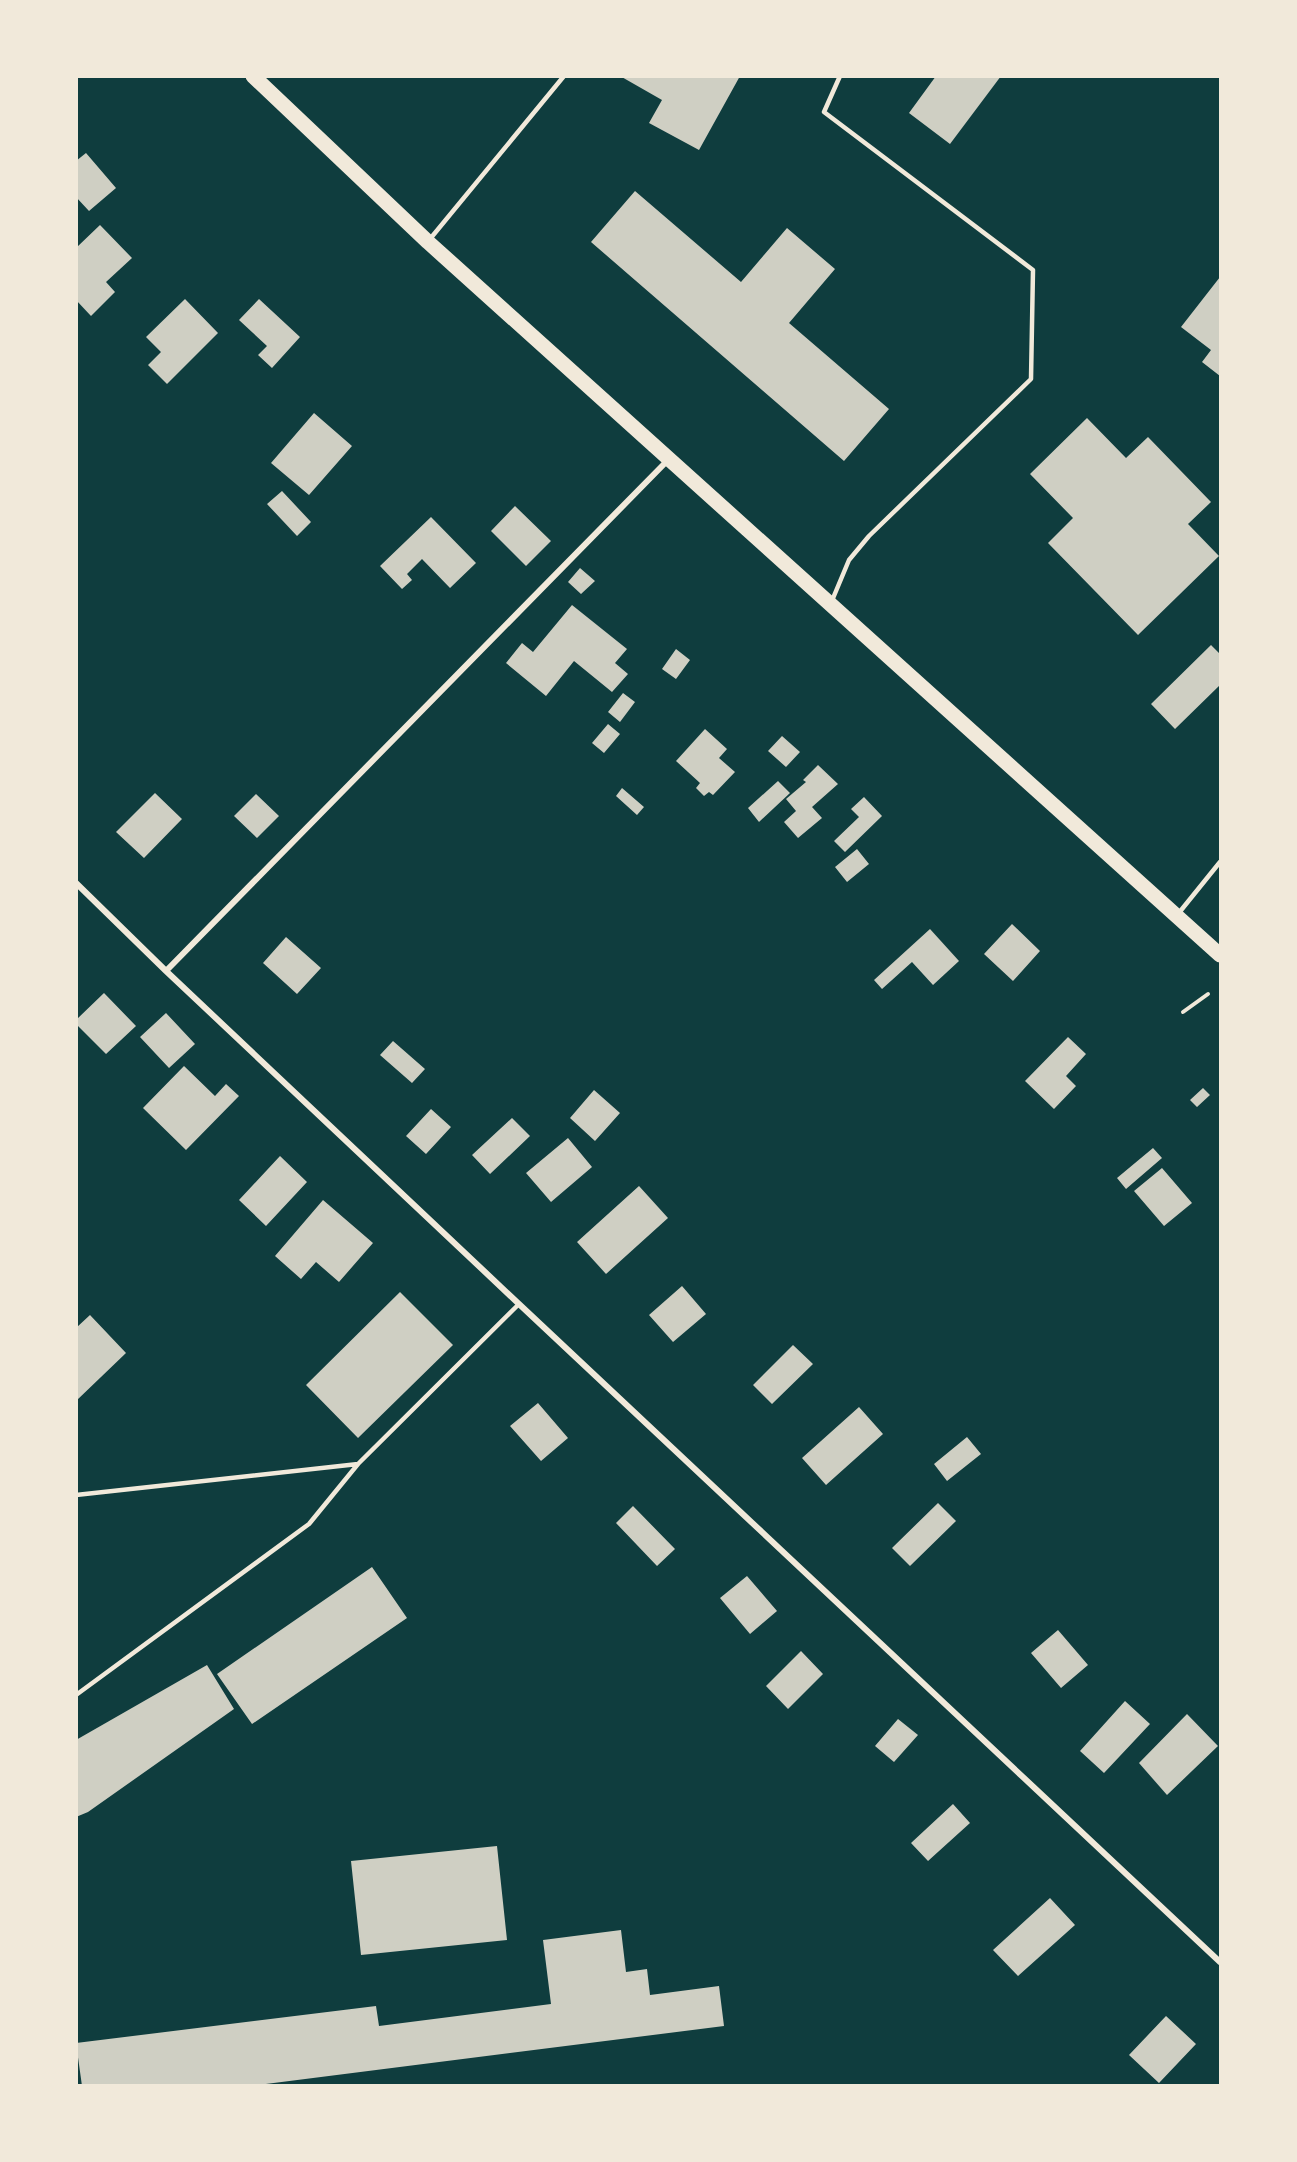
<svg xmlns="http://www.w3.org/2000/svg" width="1297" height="2162" viewBox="0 0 1297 2162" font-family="'Sofia Sans Condensed',sans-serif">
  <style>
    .building { fill: #cfcfc3 }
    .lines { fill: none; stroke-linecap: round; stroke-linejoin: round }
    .path { stroke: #f1e9da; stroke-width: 4 }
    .service { stroke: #f1e9da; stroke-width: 4.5 }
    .minor { stroke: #f1e9da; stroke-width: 6 }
    .primary { stroke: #f1e9da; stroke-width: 15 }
  </style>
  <rect width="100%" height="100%" fill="#0f3d3e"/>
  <path class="building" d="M620 76H740L699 150 649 123 662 100Z
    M936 76H1001L950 144 909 113Z
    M86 153 116 188 89 211 76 197V161Z
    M635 191 741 282 787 228 835 269 789 323 889 409 844 461 591 242Z
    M100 225 132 258 106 282 115 292 91 316 76 300V248Z
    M1220 277V376L1202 362 1211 350 1181 327Z
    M185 299 218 333 167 384 148 365 161 352 146 337Z
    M259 299 300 337 272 368 258 355 267 346 239 320Z
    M314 413 352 446 309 495 271 463Z
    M1087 418 1126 458 1148 437 1211 502 1188 524 1219 556 1138 635 1048 543 1073 518 1030 474Z
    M282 491 311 522 297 536 267 504Z
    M515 506 551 541 526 566 491 531Z
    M431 517 476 563 450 588 422 559 407 574 412 580 402 589 380 566Z
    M580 568 595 581 581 594 568 582Z
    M572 605 627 649 615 663 628 674 612 692 574 661 546 696 506 663 522 643 533 652Z
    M1211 645 1220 654V685L1175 729 1151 704Z
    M676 649 690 660 676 679 662 669Z
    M623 693 635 702 620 722 608 712Z
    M608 724 620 734 604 753 592 743Z
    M705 729 727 749 719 758 735 772 713 795 709 792 704 796 696 788 700 783 676 761Z
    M782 736 800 752 786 767 768 751Z
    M818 765 838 784 812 807 822 818 798 838 784 822 796 811 786 799 806 782 803 780Z
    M778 781 790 793 759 822 748 808Z
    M622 788 644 807 637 815 616 796Z
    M155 793 182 819 144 858 116 832Z
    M256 794 279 816 257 838 234 816Z
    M864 797 882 816 845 852 834 841 859 817 851 809Z
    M857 849 869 864 847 882 835 867Z
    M1012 924 1040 951 1013 981 984 954Z
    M930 929 959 961 933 985 912 962 882 989 874 980Z
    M286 937 321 968 297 994 263 963Z
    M104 993 136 1026 106 1054 76 1024V1020Z
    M166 1013 195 1044 169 1068 140 1037Z
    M1068 1037 1086 1054 1066 1076 1076 1086 1054 1109 1025 1081Z
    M393 1041 425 1069 412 1083 380 1055Z
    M184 1066 215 1096 226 1084 239 1096 186 1150 143 1108Z
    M1203 1088 1210 1095 1197 1107 1190 1100Z
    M594 1090 620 1113 595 1141 570 1118Z
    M431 1109 451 1127 426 1154 406 1136Z
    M512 1118 530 1136 490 1174 472 1155Z
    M568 1138 592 1167 551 1202 526 1173Z
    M1153 1148 1162 1158 1126 1189 1117 1178Z
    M280 1156 307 1182 266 1226 239 1200Z
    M1162 1168 1192 1203 1164 1226 1134 1191Z
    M639 1186 668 1218 606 1274 577 1242Z
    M323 1200 373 1243 339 1282 316 1262 301 1279 275 1256Z
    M682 1286 706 1314 673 1342 649 1315Z
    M400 1292 453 1345 358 1438 306 1385Z
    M90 1315 126 1353 76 1401V1328Z
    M793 1345 813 1364 772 1404 753 1385Z
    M538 1403 568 1438 541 1461 510 1426Z
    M859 1407 883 1434 826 1485 802 1458Z
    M967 1437 981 1454 947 1481 934 1464Z
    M938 1503 956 1521 910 1566 892 1548Z
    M633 1506 675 1549 657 1566 616 1523Z
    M372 1567 407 1618 252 1724 217 1674Z
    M747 1576 777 1611 750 1634 720 1598Z
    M1058 1630 1088 1665 1061 1688 1031 1653Z
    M801 1651 823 1674 788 1709 766 1686Z
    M207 1665 234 1709 88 1812 76 1817V1740Z
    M1125 1701 1150 1724 1104 1773 1080 1751Z
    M1187 1714 1218 1746 1167 1795 1139 1763Z
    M898 1719 918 1735 894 1762 875 1746Z
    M953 1804 970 1823 928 1861 911 1843Z
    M497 1846 507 1940 361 1955 351 1861Z
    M1050 1898 1075 1925 1018 1976 993 1950Z
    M621 1930 626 1972 647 1969 650 1995 719 1986 724 2026 250 2086H82L76 2043 376 2006 379 2026 551 2004 543 1940Z
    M1166 2016 1196 2044 1159 2083 1129 2055Z"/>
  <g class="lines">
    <path class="path" d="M1183 1012 1208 994"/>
    <path class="service" d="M430 239 564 76
      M831 603 849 560 869 536 1031 379 1033 270 824 112 840 76
      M1178 914 1220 862
      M76 1495 358 1464
      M76 1695 309 1524 358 1464 519 1304"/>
    <path class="minor" d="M76 883 166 971 519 1304 1220 1962
      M166 971 668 460"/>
    <path class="primary" d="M253 76 428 242 1220 955"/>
  </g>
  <rect width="1297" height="2162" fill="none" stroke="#f1e9da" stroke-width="156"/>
</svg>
